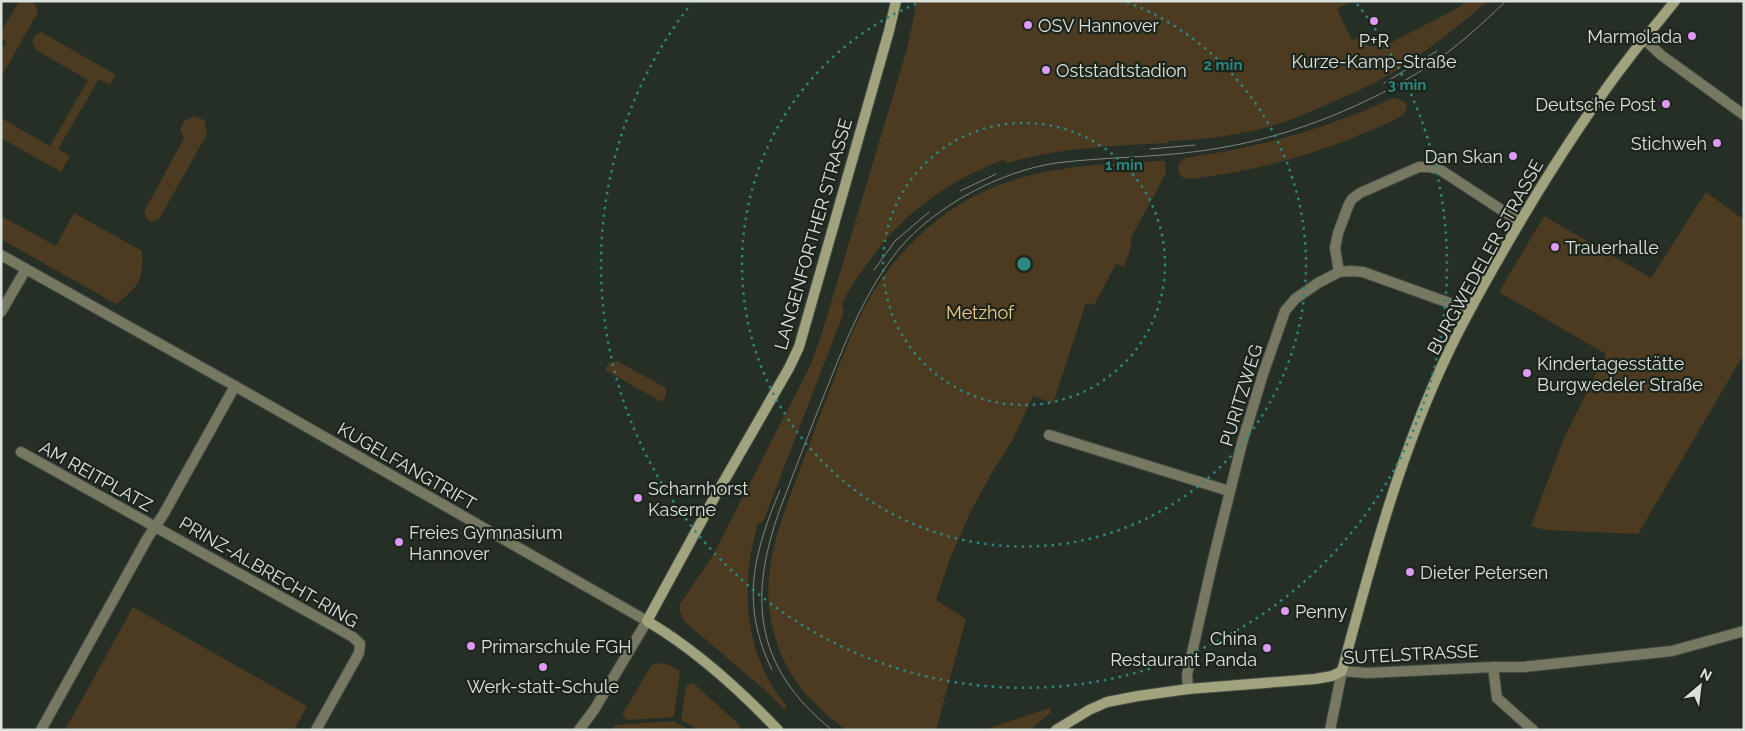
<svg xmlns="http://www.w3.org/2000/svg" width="1745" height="731" viewBox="0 0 1745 731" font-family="Raleway,sans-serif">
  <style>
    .green { fill: #4d3b21 }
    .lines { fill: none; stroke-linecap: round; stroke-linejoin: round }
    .minor-casing { stroke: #434b43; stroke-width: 12 }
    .tertiary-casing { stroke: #434b43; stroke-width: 12 }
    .secondary-casing { stroke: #434b43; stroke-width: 12 }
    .minor { stroke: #767861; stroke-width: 10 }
    .tertiary { stroke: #767861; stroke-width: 10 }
    .secondary { stroke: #a0a37d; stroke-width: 10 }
    .tram { stroke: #7e867e; stroke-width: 1 }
    .ring { fill: none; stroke: #2e867e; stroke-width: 2.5; stroke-dasharray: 2.5 5 }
    .poi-dot { fill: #dd99f4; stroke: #1c251c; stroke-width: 2 }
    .labels { text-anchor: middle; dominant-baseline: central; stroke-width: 4.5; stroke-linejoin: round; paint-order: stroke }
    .poi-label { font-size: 18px; fill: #dbe1db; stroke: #1c251c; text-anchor: start }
    .street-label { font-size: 18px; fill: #dbe1db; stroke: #1c251c }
    .park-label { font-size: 18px; fill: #fbca82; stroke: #1c251c }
    .centre { fill: #2e867e; stroke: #1c251c; stroke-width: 2.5 }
    .ring-label { font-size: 15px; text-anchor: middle; font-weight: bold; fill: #2e867e; stroke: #1c251c; stroke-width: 4.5; stroke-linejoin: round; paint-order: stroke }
  </style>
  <rect width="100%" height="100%" fill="#262f26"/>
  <path class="green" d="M19 1H30L35 4 38 12 1 77V51L7 42 1 38V32Z
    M917 1H1351L1337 9 1352 40 1370 34 1366 42 1368 46 1386 45 1456 9 1467 1H1488C1461 24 1433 46 1404 66 1382 80 1357 91 1333 102 1318 108 1303 115 1287 121 1250 134 1207 140 1168 141V143C1113 146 1060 147 1007 163L1003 160C928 188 880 235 842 303L844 312 763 522 758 523C740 584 743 656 787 706L785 710 765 690 684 621 680 612V604L712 557 811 364 822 333 907 49Z
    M41 32 116 75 110 85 99 79 58 149 70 156 61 172 1 138V118L50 146 88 80 36 50 32 41 34 36Z
    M1393 98C1400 99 1404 100 1407 106L1404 114C1391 123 1374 129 1359 135 1312 155 1263 168 1212 176 1202 177 1191 181 1182 177L1179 173 1178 165 1184 158C1257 148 1326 129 1393 98Z
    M194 116 204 120 207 134 159 219 152 222 147 219 144 212 184 138 180 129 184 121Z
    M1157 161H1165L1166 173 1131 238V247L1124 267 1116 264 1094 305 1086 303 1053 403 1033 396 1012 441 992 472 970 513 951 556 936 600 966 619 936 730H846C801 697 775 662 769 605 765 560 782 517 798 475 807 451 816 426 825 402 841 362 855 319 879 283 896 258 916 236 940 218 1005 168 1079 165 1157 161Z
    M1706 192 1744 220V354L1638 534 1546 530 1531 526 1564 438 1606 354 1499 292 1544 216 1651 278Z
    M74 213 142 251C143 282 140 285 116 304L1 239V216L56 246Z
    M617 361 666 388V395L662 402 605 370 609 363Z
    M133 607 307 706 294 730H65Z
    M661 663 669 665 680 671 674 717 628 720 622 715 650 668 652 665Z
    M690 684H694L741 726 739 728 741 730H698L681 720 686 687Z
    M1049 708 1051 712 1030 730 987 729Z
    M673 721 689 730H610L616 725Z"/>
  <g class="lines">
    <defs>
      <path id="minor" d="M1644 39 1661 55 1744 115
        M1339 272 1335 248 1338 233 1349 204 1352 199 1360 193 1419 167H1429L1439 169 1520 222
        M1 312 26 269
        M1049 435 1229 491
        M21 452 353 637 360 644 359 653 316 730
        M1493 667 1497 698 1533 730
        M1188 689 1187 675 1213 560 1242 443 1263 374 1285 311 1295 299 1318 283 1339 272 1351 271 1363 272 1469 310
        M41 730 147 539 163 515 235 386
        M1330 730 1342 671 1367 673 1493 667H1523L1672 651 1744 631"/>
      <path id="tertiary" d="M1 255 235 386 647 621 594 710 579 730"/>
      <path id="secondary" d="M778 730C739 689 696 650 647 621L713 500 789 368 799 347 889 31 896 1
        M1056 730 1089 710 1107 702 1138 696 1188 689 1315 679 1332 676 1342 671C1371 563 1400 452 1449 351 1465 317 1484 284 1503 251 1542 183 1584 116 1632 54 1646 36 1661 19 1675 1"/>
    </defs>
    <use href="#minor" class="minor-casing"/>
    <use href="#tertiary" class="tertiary-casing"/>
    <use href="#secondary" class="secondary-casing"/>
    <use href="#minor" class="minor"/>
    <use href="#tertiary" class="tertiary"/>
    <use href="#secondary" class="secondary"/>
    <path class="tram" d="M1384 83 1437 51
      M1150 149 1195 145
      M960 191 996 174
      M874 270 895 241 929 212
      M772 670C740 604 753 555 780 490
      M832 730C751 665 748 593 783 501 798 462 813 422 829 383 848 335 867 289 899 249 935 206 1001 171 1056 163 1112 156 1169 158 1225 147 1294 135 1368 105 1427 67 1456 48 1481 25 1506 1"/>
  </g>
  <g class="ring">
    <circle cx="1024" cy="264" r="141"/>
    <path d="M1127 2A282 282 0 1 1 921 2"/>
    <path d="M1357 4A423 423 0 1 1 691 4"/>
  </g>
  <g class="poi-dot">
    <circle cx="1374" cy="21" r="5"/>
    <circle cx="1028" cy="25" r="5"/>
    <circle cx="1692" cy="36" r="5"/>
    <circle cx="1046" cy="70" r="5"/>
    <circle cx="1666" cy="104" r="5"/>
    <circle cx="1717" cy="143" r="5"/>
    <circle cx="1513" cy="156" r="5"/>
    <circle cx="1555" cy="247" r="5"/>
    <circle cx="1527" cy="373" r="5"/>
    <circle cx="638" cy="498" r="5"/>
    <circle cx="399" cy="542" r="5"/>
    <circle cx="1410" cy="572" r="5"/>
    <circle cx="1285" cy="611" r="5"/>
    <circle cx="471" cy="646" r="5"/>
    <circle cx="1267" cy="648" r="5"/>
    <circle cx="543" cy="667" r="5"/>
  </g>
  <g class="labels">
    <g class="poi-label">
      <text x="1038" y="25">OSV Hannover</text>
      <text x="1682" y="36" text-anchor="end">Marmolada</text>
      <text x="1374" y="40" text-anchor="middle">P+R<tspan x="1374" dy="21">Kurze-Kamp-Straße</tspan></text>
      <text x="1056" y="70">Oststadtstadion</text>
      <text x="1656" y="104" text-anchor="end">Deutsche Post</text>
      <text x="1707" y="143" text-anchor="end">Stichweh</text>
      <text x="1503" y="156" text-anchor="end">Dan Skan</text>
      <text x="1565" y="247">Trauerhalle</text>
      <text x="1537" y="363">Kindertagesstätte<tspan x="1537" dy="21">Burgwedeler Straße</tspan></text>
      <text x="648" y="488">Scharnhorst<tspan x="648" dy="21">Kaserne</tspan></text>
      <text x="409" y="532">Freies Gymnasium<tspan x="409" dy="21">Hannover</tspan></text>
      <text x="1420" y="572">Dieter Petersen</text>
      <text x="1295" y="611">Penny</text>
      <text x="1257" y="638" text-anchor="end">China<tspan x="1257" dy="21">Restaurant Panda</tspan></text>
      <text x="481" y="646">Primarschule FGH</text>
      <text x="543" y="686" text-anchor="middle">Werk-statt-Schule</text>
    </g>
    <g class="street-label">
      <text transform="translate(813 234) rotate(-74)">LANGENFORTHER STRASSE</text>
      <text transform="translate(1485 257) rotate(-61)">BURGWEDELER STRASSE</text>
      <text transform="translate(1241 395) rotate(-73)">PURITZWEG</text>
      <text transform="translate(407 466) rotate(30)">KUGELFANGTRIFT</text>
      <text transform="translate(96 476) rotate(29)">AM REITPLATZ</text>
      <text transform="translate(269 572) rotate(30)">PRINZ-ALBRECHT-RING</text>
      <text transform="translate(1411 654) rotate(-3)">SUTELSTRASSE</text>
    </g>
    <g class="park-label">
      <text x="980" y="312">Metzhof</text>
    </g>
  </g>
  <circle cx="1024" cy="264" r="8" class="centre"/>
  <g class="ring-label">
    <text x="1223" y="70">2 min</text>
    <text x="1407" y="90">3 min</text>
    <text x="1124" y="170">1 min</text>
  </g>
  <rect width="1745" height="731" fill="none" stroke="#dbe1db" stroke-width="5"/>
  <g transform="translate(1700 686) rotate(28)" stroke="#1c251c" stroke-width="4" paint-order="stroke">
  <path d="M0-4L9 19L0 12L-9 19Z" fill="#dbe1db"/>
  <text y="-8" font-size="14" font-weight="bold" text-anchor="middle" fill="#dbe1db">N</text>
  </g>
</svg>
